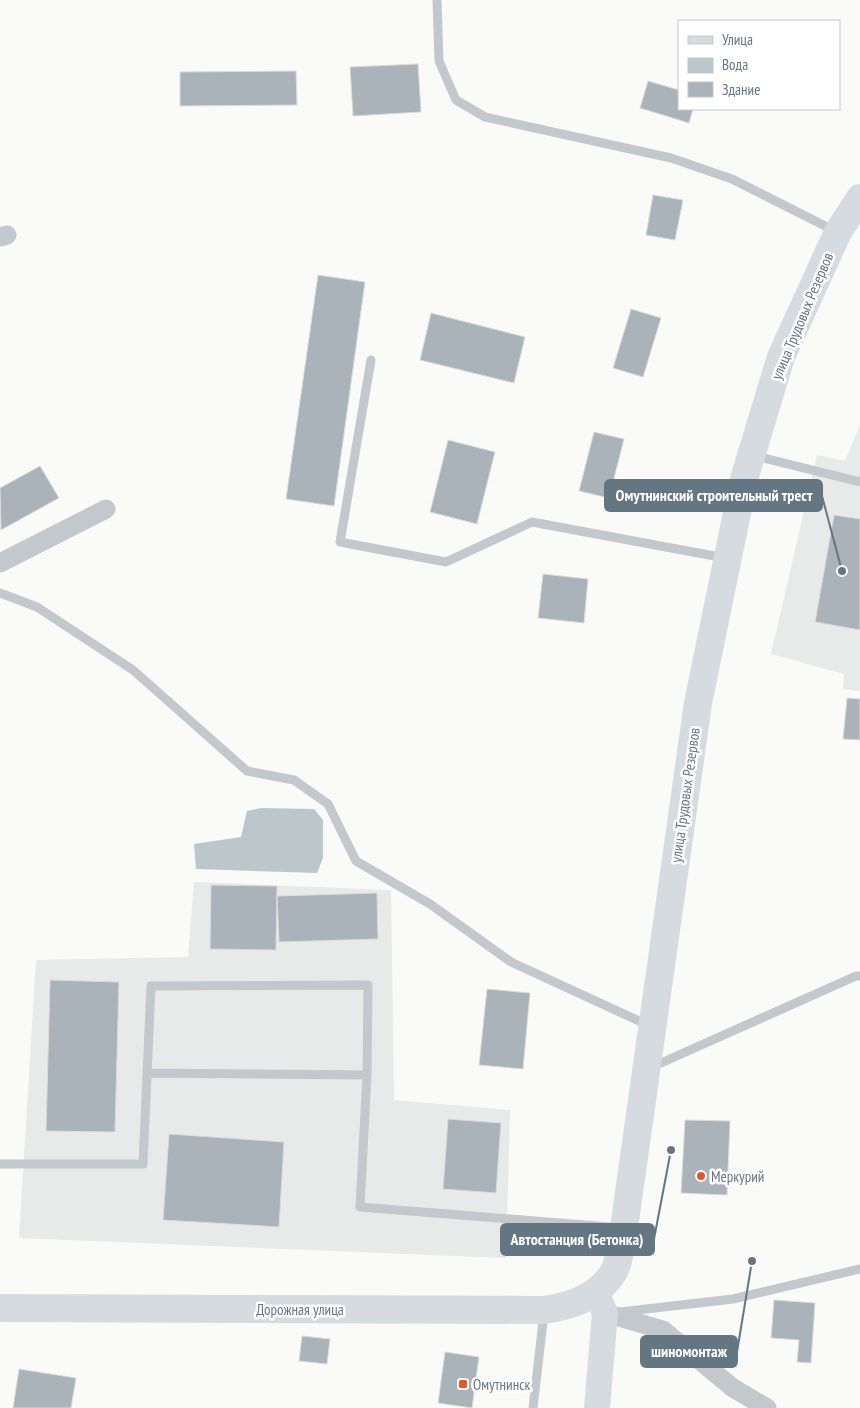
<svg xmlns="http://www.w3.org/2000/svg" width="860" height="1408" viewBox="0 0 860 1408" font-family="'PT Sans Narrow',sans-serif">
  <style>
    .built { fill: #e8e9e9 }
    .water { fill: #bbc7cb }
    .building { fill: #aab3b9; stroke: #dcdcda }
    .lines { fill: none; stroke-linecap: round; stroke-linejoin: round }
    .service { stroke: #c3c8cc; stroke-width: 9 }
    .minor { stroke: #c3c8cc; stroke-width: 19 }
    .secondary { stroke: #d6dbdf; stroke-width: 26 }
    .trunk { stroke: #d6dbdf; stroke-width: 28 }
    .poi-dot { fill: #e4572e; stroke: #fff; stroke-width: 2 }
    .labels { text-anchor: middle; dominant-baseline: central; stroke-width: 5; stroke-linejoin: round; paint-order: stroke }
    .street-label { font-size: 15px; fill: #657683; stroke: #fff }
    .poi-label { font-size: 15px; fill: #657683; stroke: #fff; text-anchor: start }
    .leader { fill: none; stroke: #657683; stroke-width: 2 }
    .callout-dot { fill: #657683; stroke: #fff; stroke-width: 2 }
    .callout { fill: #657683; stroke: #657683; stroke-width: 2 }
    .callout-label { font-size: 16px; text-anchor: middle; font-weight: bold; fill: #fff }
  </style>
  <rect width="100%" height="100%" fill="#fafaf8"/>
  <path class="built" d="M860 425V691L843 689 844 674 771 654 817 455 845 461Z
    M194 882 391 890 394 1100 510 1110 506 1258 19 1238 36 960 188 957Z"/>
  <path class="water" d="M261 808 314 809 323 820V858L317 873 196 869 194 844 241 837 247 811Z"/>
  <path class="building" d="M418 64 421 112 353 116 350 67Z
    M296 71 297 105 180 106V72Z
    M648 81 679 90V109H693L689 123 640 108Z
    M653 195 683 200 675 240 646 235Z
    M318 275 365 282 334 506 286 499Z
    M631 309 661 318 643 377 613 368Z
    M431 313 525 337 514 383 420 360Z
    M594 432 624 439 609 498 579 491Z
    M448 440 495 452 477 524 430 512Z
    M40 466 59 498 1 530 0 488Z
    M834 515 860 519V630L815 622Z
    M543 574 588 579 584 623 538 618Z
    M847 698 860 699V740L843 739Z
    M211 885 277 886 276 950 210 949Z
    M377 893 378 939 279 942 277 896Z
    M50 980 119 982 115 1132 46 1131Z
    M487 989 530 993 523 1069 479 1065Z
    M448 1119 501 1123 496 1193 443 1189Z
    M685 1120 730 1121 727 1195 681 1193Z
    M169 1134 284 1142 279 1227 163 1220Z
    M774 1300 815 1303 811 1363 797 1362 799 1340 771 1338Z
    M302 1336 330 1339 327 1364 299 1361Z
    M445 1352 479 1357 472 1408 438 1403Z
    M19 1369 76 1378 71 1408H13Z"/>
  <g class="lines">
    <path class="service" d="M437 0 439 61 456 100 485 117 671 158 732 179 835 231
      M371 360 340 542 446 562 532 522 725 558
      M755 456 860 482
      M0 593 37 607 133 670 247 771 294 780 328 804 356 861 430 904 511 962 650 1026
      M652 1067 856 976H860
      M147 1073 367 1075
      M0 1164H143L151 986 368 985 367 1075 360 1207 622 1228
      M620 1312 733 1299 860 1269
      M533 1408 544 1313"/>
    <path class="minor" d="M0 237 7 235
      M0 563 106 509
      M605 1313 663 1330 733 1388 767 1408"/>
    <path class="secondary" d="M596 1292 605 1313 597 1408"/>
    <path class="trunk" d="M0 1308 544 1310C571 1306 597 1298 613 1273 620 1262 621 1241 624 1228L698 703 744 479 781 357 838 232 860 198"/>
  </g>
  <g class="poi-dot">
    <circle cx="701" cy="1176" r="5"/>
    <rect x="458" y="1379" width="10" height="10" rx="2.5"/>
  </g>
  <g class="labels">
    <g class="street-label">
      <text transform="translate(802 316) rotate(-67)">улица Трудовых Резервов</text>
      <text transform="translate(685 795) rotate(-82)">улица Трудовых Резервов</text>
      <text x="300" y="1309">Дорожная улица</text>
    </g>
    <g class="poi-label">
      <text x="711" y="1176">Меркурий</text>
      <text x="473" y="1384">Омутнинск</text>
    </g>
  </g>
  <path class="leader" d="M842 571L822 496M671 1150L654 1239M752 1261L737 1352"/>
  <g class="callout-dot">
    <circle cx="842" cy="571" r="5"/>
    <circle cx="671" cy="1150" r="5"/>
    <circle cx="752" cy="1261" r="5"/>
  </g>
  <g class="callout">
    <rect x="605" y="480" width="217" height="31" rx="5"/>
    <rect x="501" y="1224" width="153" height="31" rx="5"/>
    <rect x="641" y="1336" width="96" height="31" rx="5"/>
  </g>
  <g class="callout-label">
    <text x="714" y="501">Омутнинский строительный трест</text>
    <text x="577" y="1245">Автостанция (Бетонка)</text>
    <text x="689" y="1357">шиномонтаж</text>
  </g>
  <rect x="678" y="20" width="162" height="90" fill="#ffffff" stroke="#c1c8cd"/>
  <rect x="688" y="36" width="25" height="8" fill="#d6dbdf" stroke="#c1c8cd"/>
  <text x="722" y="45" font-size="15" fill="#657683">Улица</text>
  <rect x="688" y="58" width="25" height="15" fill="#bbc7cb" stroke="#c1c8cd"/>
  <text x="722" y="70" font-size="15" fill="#657683">Вода</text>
  <rect x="688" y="82" width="25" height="15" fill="#aab3b9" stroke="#c1c8cd"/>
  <text x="722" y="95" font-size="15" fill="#657683">Здание</text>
</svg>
